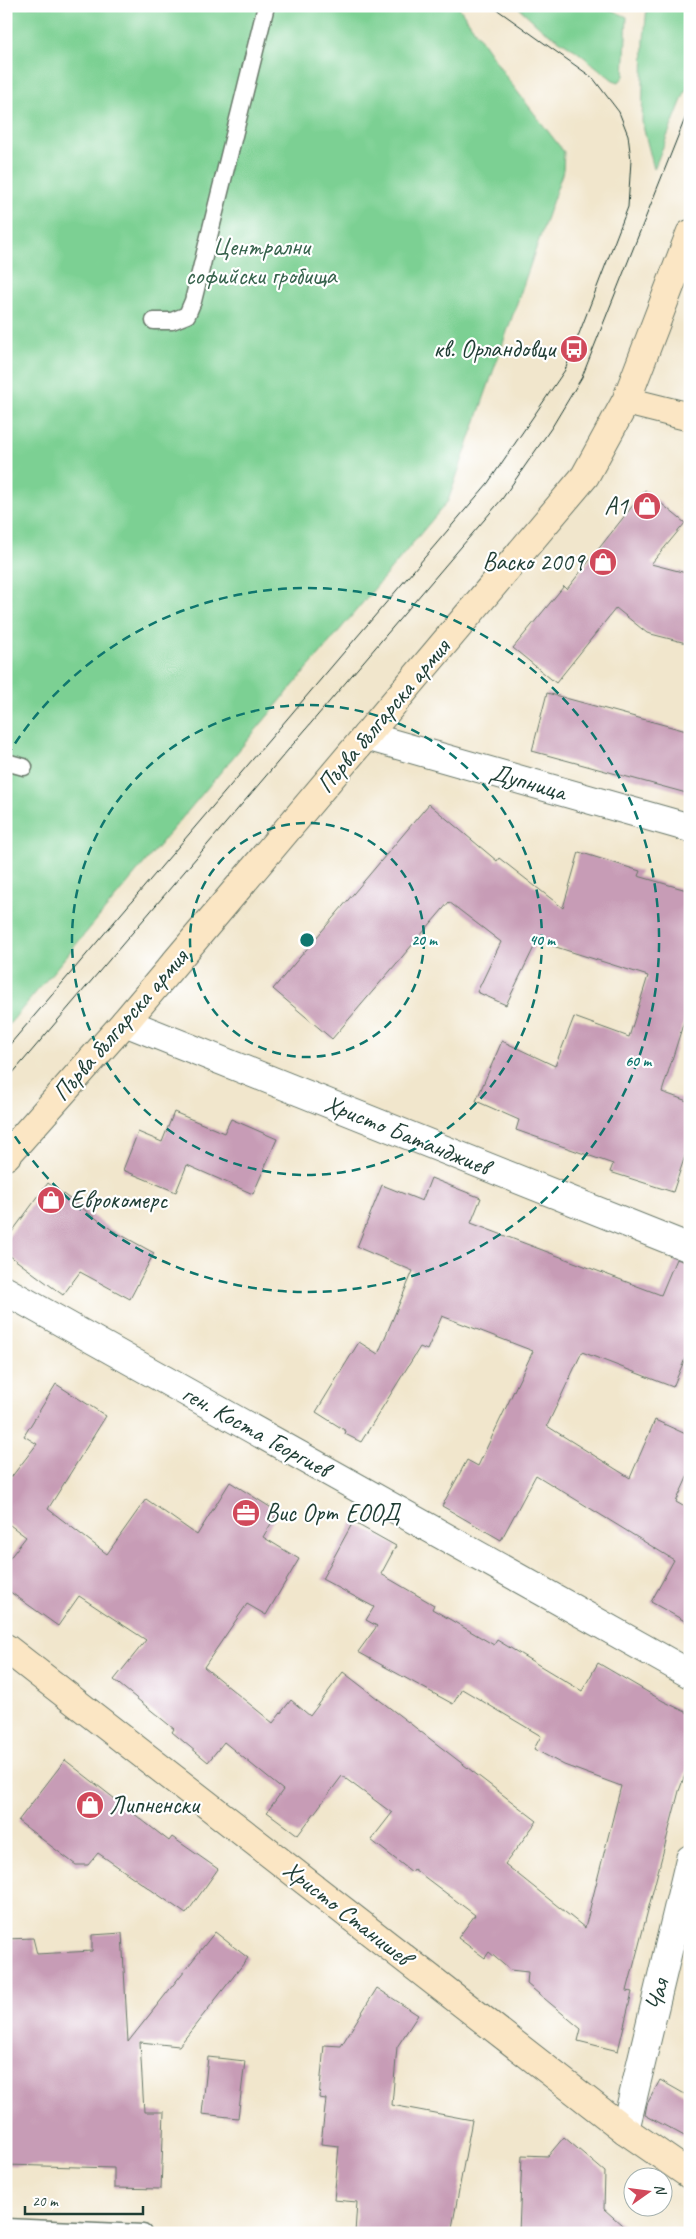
<svg xmlns="http://www.w3.org/2000/svg" width="696" height="2239" viewBox="0 0 696 2239" font-family="Caveat,sans-serif">
  <style>
    .green { fill: #7bd093; stroke: #4d8664 }
    .building { fill: #c79cb6 }
    .lines { fill: none; stroke-linecap: round; stroke-linejoin: round }
    .lane-casing { stroke: #687869; stroke-width: 19 }
    .street-casing { stroke: #687869; stroke-width: 30 }
    .secondary-casing { stroke: #687869; stroke-width: 30 }
    .lane { stroke: #fff; stroke-width: 16 }
    .street { stroke: #fff; stroke-width: 28 }
    .secondary { stroke: #fbe6c4; stroke-width: 28 }
    .tram { stroke: #1f3d34; stroke-width: 1 }
    .ring { fill: none; stroke: #0f766e; stroke-width: 2.5; stroke-dasharray: 9 6 }
    .labels { text-anchor: middle; dominant-baseline: central; stroke-width: 4.5; stroke-linejoin: round; paint-order: stroke }
    .park-label { font-size: 25px; fill: #36624c; stroke: #fff }
    .poi-label { font-size: 25px; fill: #1f3d34; stroke: #fff; text-anchor: end }
    .street-label { font-size: 25px; fill: #1f3d34; stroke: #fff }
    .centre { fill: #0f766e; stroke: #fff; stroke-width: 2.5 }
    .ring-label { font-size: 15px; text-anchor: middle; font-weight: bold; fill: #0f766e; stroke: #fff; stroke-width: 4.5; stroke-linejoin: round; paint-order: stroke }
  </style>
  <rect width="100%" height="100%" fill="#fff"/>
  <filter id="ink" filterUnits="userSpaceOnUse"><feTurbulence type="fractalNoise" baseFrequency=".02" numOctaves="2"/><feDisplacementMap in="SourceGraphic" scale="10" xChannelSelector="R" yChannelSelector="G"/><feConvolveMatrix kernelMatrix="1 2 1 2 8 2 1 2 1" color-interpolation-filters="sRGB"/></filter>
  <filter id="wash" filterUnits="userSpaceOnUse"><feTurbulence type="fractalNoise" baseFrequency=".0096" numOctaves="4" result="noise"/><feDisplacementMap in="SourceGraphic" scale="20" xChannelSelector="R" yChannelSelector="G"/><feGaussianBlur stdDeviation="1.12" result="paint"/><feColorMatrix in="noise" values="0 0 0 0 0 0 0 0 0 0 0 0 0 0 0 0 0 1.4 0 .05"/><feComposite in="paint" operator="in"/></filter>
  <g filter="url(#wash)">
    <rect width="100%" height="100%" fill="#f1e6cc"/>
    <path class="green" d="M6 6H458L510 82 564 152 563 171 448 501 6 1028Z
      M517 6H603L627 17 624 76 619 82 613 80 575 50 542 29Z
      M647 6H690V80L654 169 642 122 644 39Z"/>
    <g id="blocks">
      <path class="building" d="M645 490 685 523 651 564 690 574V644L647 633 616 608 556 683 513 648 564 586 567 589Z
        M547 693 690 732V794L532 751Z
        M429 804 497 861 499 858 563 908 579 852 640 871 638 876 690 891V1002L662 1092 690 1102V1141L673 1192 610 1172 613 1164 516 1130 519 1120 476 1101 502 1041 555 1066 574 1017 629 1037 648 976 537 941 506 1005 477 992 501 942 449 902 332 1039 273 989Z
        M174 1112 224 1133 231 1119 277 1139 253 1194 187 1165 176 1192 123 1170 138 1132 162 1142Z
        M431 1178 481 1198 471 1223 661 1295 676 1259 690 1263V1347L673 1387 582 1352 547 1426 630 1478 655 1420 690 1436V1471L676 1502 690 1510V1624L651 1602 674 1560 536 1475 501 1540 442 1506 467 1460 478 1466 533 1351 442 1316 427 1350 420 1347 361 1442 345 1434 346 1431 316 1412 359 1342 378 1354 413 1271 357 1247 382 1185 422 1201Z
        M48 1183 112 1230 154 1253 130 1299 80 1272 63 1295 6 1253V1240Z
        M56 1384 106 1416 48 1509 107 1554 146 1499 197 1535 230 1482 278 1512 263 1537 299 1559 266 1615 247 1604 204 1667 273 1723 291 1700 310 1716 343 1672 537 1821 505 1864 585 1928 621 1786 564 1765 534 1749 541 1736 462 1689 453 1704 358 1652 377 1626 366 1620 374 1607 322 1579 353 1522 396 1546 381 1574 434 1605 432 1609 494 1645 497 1640 582 1691 598 1663 663 1701 690 1714V1761L679 1791 627 1991 632 1992 618 2051 578 2041 581 2029 527 1984 528 1972 510 1970 489 1952 485 1958 458 1938 475 1915 414 1869 412 1872 371 1840 392 1813 342 1776 298 1835 267 1812 283 1790 224 1742 208 1762 172 1732 174 1729 114 1680 146 1640 79 1596 58 1626 6 1589V1563L26 1537 6 1522V1484L37 1444 24 1436Z
        M65 1760 169 1841 172 1837 218 1869 186 1914 98 1853 88 1865H76L18 1821Z
        M215 1932 248 1958 179 2046 140 2042 144 2112H164L161 2189 114 2188V2168L6 2165V1939L33 1938 37 1954 92 1951V1935L122 1933 128 2042Z
        M377 1988 418 2015 397 2047 392 2105 472 2120 451 2233H355L357 2202 334 2200 339 2146 321 2144 326 2099 319 2098 324 2045 341 2046Z
        M208 2057 245 2061 238 2118 202 2114Z
        M660 2080 690 2097V2139L645 2115 647 2104Z
        M564 2137 605 2172 604 2209 631 2233H519L522 2155 548 2156Z"/>
    </g>
  </g>
  <g filter="url(#ink)">
    <use href="#blocks" fill-opacity="0" stroke="#687869" stroke-width="1"/>
    <g class="lines">
      <defs>
        <path id="lane" d="M154 321H172L187 315 193 301 266 6
          M6 762 24 767
          M6 2227 143 2233"/>
        <path id="street" d="M366 736 690 828
          M125 1022 690 1248
          M6 1291 690 1674
          M625 2130 690 1859"/>
        <path id="secondary" d="M626 401 690 417
          M6 1156 125 1022 585 476 626 401 690 234
          M6 1648 625 2130 690 2175"/>
      </defs>
      <use href="#lane" class="lane-casing"/>
      <use href="#street" class="street-casing"/>
      <use href="#secondary" class="secondary-casing"/>
      <use href="#lane" class="lane"/>
      <use href="#street" class="street"/>
      <use href="#secondary" class="secondary"/>
      <path class="tram" d="M6 1049 488 483 565 370 628 207 631 160 628 135 619 112 593 78 492 6
        M6 1081 502 499 552 427 582 377 690 106"/>
    </g>
  </g>
  <g class="ring">
    <circle cx="307" cy="940" r="117"/>
    <circle cx="307" cy="940" r="235"/>
    <path d="M7 756A352 352 0 1 1 7 1124"/>
  </g>
  <defs>
    <symbol id="bus-disc" viewBox="-11 -11 22 22"><circle r="9.5" fill="#d1495b" stroke="#fff"/><path d="M-5-6H5V4H4V6H2V4H-2V6H-4V4H-5ZM-3.5-4V0h7V-4ZM-3.5 1.2v1.5H-2V1.2ZM2 1.2v1.5H3.5V1.2Z" fill="#fff"/></symbol>
    <symbol id="shop-disc" viewBox="-11 -11 22 22"><circle r="9.5" fill="#d1495b" stroke="#fff"/><path d="M-5-2.5h2.3a2.7 3.5 0 0 1 5.4 0H5L5.5 6h-11ZM-1.5-2.5h3a1.5 2.3 0 0 0-3 0Z" fill="#fff"/></symbol>
    <symbol id="office-disc" viewBox="-11 -11 22 22"><circle r="9.5" fill="#d1495b" stroke="#fff"/><path d="M-6-3h4V-5.5h4V-3h4V5H-6ZM-1-4.5V-3h2v-1.5ZM-6 0V1H6V0Z" fill="#fff"/></symbol>
  </defs>
  <g fill-rule="evenodd">
    <use href="#bus-disc" x="558" y="333" width="32" height="32"/>
    <use href="#shop-disc" x="631" y="490" width="32" height="32"/>
    <use href="#shop-disc" x="587" y="546" width="32" height="32"/>
    <use href="#shop-disc" x="35" y="1184" width="32" height="32"/>
    <use href="#office-disc" x="230" y="1497" width="32" height="32"/>
    <use href="#shop-disc" x="74" y="1789" width="32" height="32"/>
  </g>
  <g class="labels">
    <g class="park-label">
      <text x="261" y="247">Централни<tspan x="261" dy="29">софийски гробища</tspan></text>
    </g>
    <g class="poi-label">
      <text x="555" y="349">кв. Орландовци</text>
      <text x="628" y="506">A1</text>
      <text x="584" y="562">Васко 2009</text>
      <text x="70" y="1200" text-anchor="start">Еврокомерс</text>
      <text x="265" y="1513" text-anchor="start">Вис Орт ЕООД</text>
      <text x="109" y="1805" text-anchor="start">Липненски</text>
    </g>
    <g class="street-label">
      <text transform="translate(383 716) rotate(-50)">Първа българска армия</text>
      <text transform="translate(528 782) rotate(16)">Дупница</text>
      <text transform="translate(120 1025) rotate(-49)">Първа българска армия</text>
      <text transform="translate(407 1135) rotate(22)">Христо Батанджиев</text>
      <text transform="translate(256 1431) rotate(29)">ген. Коста Георгиев</text>
      <text transform="translate(347 1913) rotate(38)">Христо Станишев</text>
      <text transform="translate(657 1995) rotate(-76)">Чая</text>
    </g>
  </g>
  <circle cx="307" cy="940" r="8" class="centre"/>
  <g class="ring-label">
    <text x="424" y="945">20 m</text>
    <text x="542" y="945">40 m</text>
    <text x="638" y="1066">60 m</text>
  </g>
  <rect width="696" height="2239" fill="none" stroke="#fff" stroke-width="25"/>
  <g transform="translate(648 2192) rotate(76)"><circle r="24" fill="#ffffff" stroke="#a5b1ae"/>
  <path d="M0-4L9 19L0 12L-9 19Z" fill="#d1495b"/>
  <text y="-8" font-size="14" font-weight="bold" text-anchor="middle" fill="#1f3d34">N</text>
  </g>
  <path d="M25 2206v8h118v-8" fill="none" stroke="#1f3d34" stroke-width="2.5"/>
  <text x="32" y="2206" font-size="15" fill="#1f3d34" stroke="#ffffff" stroke-width="4" paint-order="stroke">20 m</text>
</svg>
